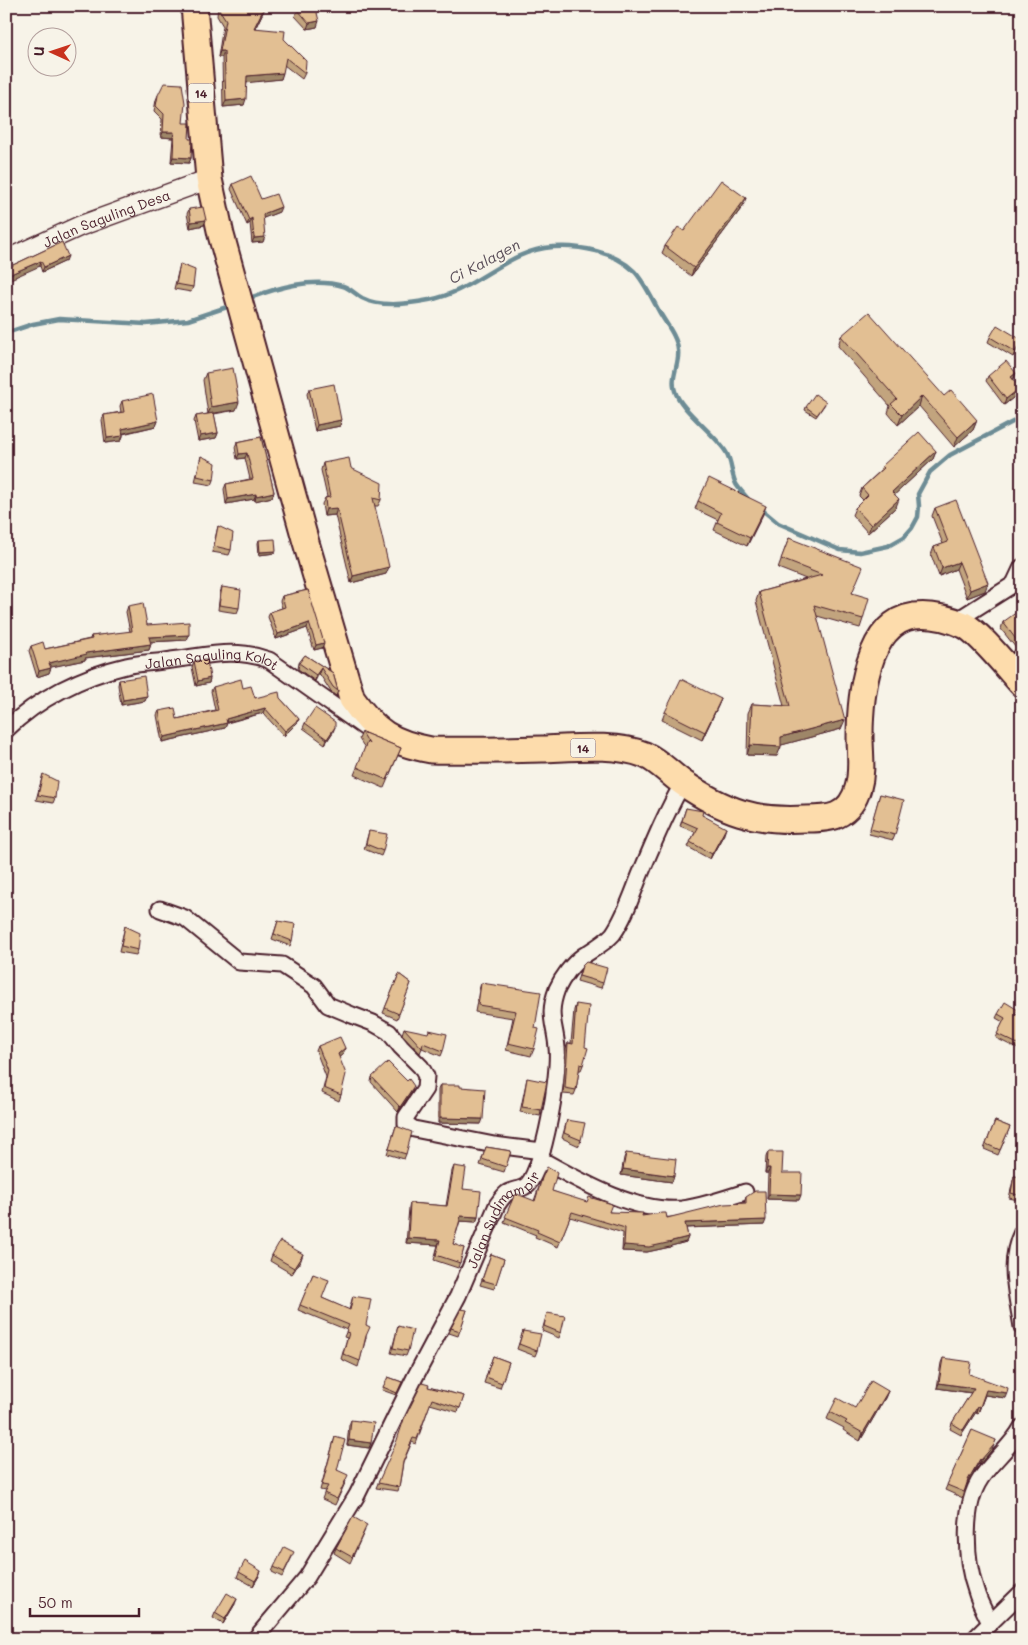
<svg xmlns="http://www.w3.org/2000/svg" width="1028" height="1645" viewBox="0 0 1028 1645" font-family="Mali,sans-serif">
  <style>
    .lines { fill: none; stroke-linecap: round; stroke-linejoin: round }
    .stream { stroke: #6d8c95; stroke-width: 4.5 }
    .minor-casing { stroke: #4a1f2b; stroke-width: 19 }
    .tertiary-casing { stroke: #4a1f2b; stroke-width: 22 }
    .trunk-casing { stroke: #4a1f2b; stroke-width: 29 }
    .minor { stroke: #f7f3e8; stroke-width: 15 }
    .tertiary { stroke: #f7f3e8; stroke-width: 19 }
    .trunk { stroke: #fddcac; stroke-width: 25 }
    .wall { fill: #c2a47e; stroke: #4a1f2b }
    .shaded-wall { fill: #9e8667; stroke: #4a1f2b }
    .building { fill: #e2bf93; stroke: #4a1f2b }
    .labels { text-anchor: middle; dominant-baseline: central; stroke-width: 4; stroke-linejoin: round; paint-order: stroke }
    .shield { fill: #f7f3e8; stroke: #7e5f64; stroke-width: 1 }
    .shield-label { font-size: 12px; font-weight: bold; fill: #4a1f2b }
    .street-label { font-size: 14px; fill: #4a1f2b; stroke: #f7f3e8 }
    .water-label { font-size: 15px; font-style: italic; fill: #584c57; stroke: #f7f3e8 }
  </style>
  <rect width="100%" height="100%" fill="#f7f3e8"/>
  <filter id="ink" filterUnits="userSpaceOnUse"><feTurbulence type="fractalNoise" baseFrequency=".02" numOctaves="2"/><feDisplacementMap in="SourceGraphic" scale="10" xChannelSelector="R" yChannelSelector="G"/><feConvolveMatrix kernelMatrix="1 2 1 2 8 2 1 2 1" color-interpolation-filters="sRGB"/></filter>
  <g filter="url(#ink)">
    <g class="lines">
      <path class="stream" d="M247 299C276 288 312 277 343 286 350 288 355 294 362 298 381 308 409 304 429 300 474 292 507 250 553 247 580 245 615 252 634 271 644 281 653 301 660 313 667 325 677 337 678 350 680 364 670 377 675 391 680 409 715 434 726 452 732 461 731 474 736 484 739 489 744 494 748 499
        M6 333 33 324 59 319 146 324 188 320 233 305
        M760 508 778 523 840 550 860 552 888 546 904 537 912 528 918 517 919 506 918 494 930 472 950 455 1022 417"/>
      <defs>
        <g id="minor">
          <path d="M954 622 1014 584 1022 567"/>
          <path d="M1008 669 1022 656"/>
          <path id="s1" d="M6 730C38 698 83 676 126 666 141 662 156 663 171 660 206 656 235 647 269 660L371 732"/>
          <path d="M160 909 185 918 239 962 282 965 314 986 328 1005 352 1015 373 1023 389 1032 401 1047 421 1067 426 1076 425 1089 406 1117V1124L414 1129 494 1145 542 1151"/>
          <path d="M540 1159C580 1181 634 1213 682 1209 703 1206 724 1199 745 1192"/>
          <path d="M1022 1232C1007 1262 1017 1295 1022 1327"/>
          <path d="M990 1623C985 1612 979 1602 976 1591 965 1560 962 1506 981 1478 993 1460 1012 1446 1022 1427"/>
          <path id="s2" d="M255 1639 307 1577 357 1495 415 1377 458 1296 497 1205C500 1201 503 1196 507 1193 514 1189 523 1190 528 1184 544 1166 560 1074 557 1048 555 1023 547 1016 557 989 562 978 572 964 583 956 592 950 605 943 613 934 625 917 632 895 640 875 653 844 666 812 683 783"/>
          <path d="M974 1639 1022 1592"/>
        </g>
        <g id="tertiary">
          <path id="s3" d="M6 260 80 226 209 179"/>
        </g>
        <path id="trunk" d="M194 6 209 179 221 235 305 539 352 699C375 732 392 743 431 750 468 751 505 750 542 749 573 748 615 743 645 755 659 761 670 774 683 783 724 811 755 822 805 819 815 819 828 819 837 815 848 810 855 799 858 788 863 771 860 754 860 737 860 699 866 623 914 616 931 614 948 618 964 625 979 632 1009 670 1022 684"/>
      </defs>
      <use href="#minor" class="minor-casing"/>
      <use href="#tertiary" class="tertiary-casing"/>
      <use href="#trunk" class="trunk-casing"/>
      <use href="#minor" class="minor"/>
      <use href="#tertiary" class="tertiary"/>
      <use href="#trunk" class="trunk"/>
    </g>
    <path class="wall" d="M218 6H266L255 29 284 39 305 73 302 79 284 65 281 79 247 82 244 105 223 107 222 57H218L223 26 217 16Z
      M298 10 317 13V27L307 29 295 16Z
      M158 95 183 123 189 139 191 158 189 163 171 162 173 138 161 137 162 119 154 111 156 100Z
      M233 184 261 199 279 212 263 218V242L252 243 250 223 247 225 231 189Z
      M743 206 691 276 662 253 665 246 684 231Z
      M189 209 204 225 190 228 187 214Z
      M62 242 66 261 42 272 40 266H7L13 265Z
      M180 264 193 287 191 292 174 289Z
      M841 336 944 396 977 420 973 430 954 447 919 406 898 425 888 413 890 406 838 346Z
      M990 337 1022 341 1013 357 988 342Z
      M206 373 236 410 214 414 218 433 216 438 198 441 194 421 196 416 208 414 203 380Z
      M988 376 1014 378 1013 380 1020 388 1018 394 1004 405 986 381Z
      M309 389 341 420 340 426 315 431 307 394Z
      M122 401 158 421 156 426 123 434V436L121 441 105 443 102 420 104 415 121 412 120 406Z
      M825 404 816 417 805 410 806 407Z
      M261 437 274 492 272 497 255 501 254 499 226 504 224 489 226 484 250 479 245 458 237 459 235 447 237 442Z
      M936 451 933 459 894 495 896 507 868 533 852 515 855 508 863 500 859 496 862 488 880 471 882 466Z
      M201 456 214 480 212 485 195 482Z
      M323 463 351 468 381 500 378 506H374L386 574 351 583 335 515 324 516 322 504 325 498 327 497 321 470Z
      M698 501 763 514 747 546 714 530 718 520 695 509Z
      M935 508 985 591 967 598 956 569 939 576 931 555 934 547 943 544 932 516Z
      M218 526 231 550 229 555 212 552Z
      M789 538 853 593 863 619 860 628 817 616 841 729 781 745 777 756 747 755 748 713 752 704 784 706 756 601 759 592 806 579 778 568Z
      M259 540 275 553 259 555 258 543Z
      M222 587 239 608 237 613 218 610 220 593Z
      M308 590 322 648 314 650 307 628 276 639 268 617 270 612 282 608 280 601 282 596Z
      M128 606 147 625 187 640 150 642 151 644 149 650 85 658V660L50 667 49 673 37 677 29 651 31 646 45 649 90 639 91 636 130 632 126 612Z
      M1022 613V643L1016 648 1001 629 1003 622 1019 615Z
      M305 655 333 673 338 691 336 696 331 692 319 673 315 681 298 669 299 663Z
      M194 661 210 678 209 683 196 686 192 667Z
      M119 680 147 696 145 701 121 705 118 685Z
      M213 687 243 688 255 698H280L299 719 297 723 284 736 263 713 227 723 225 728 162 742 157 715 159 711 177 719 215 710 211 691Z
      M721 699 718 706 702 740 662 720 665 712Z
      M305 723 333 732 325 744 303 728Z
      M362 732 401 748 384 788 354 775 365 748 359 739Z
      M43 774 55 798 53 803 36 800Z
      M880 794 895 835 893 840 869 834Z
      M686 808 702 815 724 834 710 859 688 847 695 832 680 826Z
      M369 831 383 851 381 856 364 849Z
      M278 921 292 941 290 946 272 939Z
      M125 926 138 950 136 955 119 952Z
      M582 966 603 983 601 988 577 981Z
      M399 974 411 983 397 1019 383 1013Z
      M481 983 535 1028 534 1049 531 1056 506 1050 513 1018 475 1012 479 990Z
      M576 1004 583 1065 581 1070H579L576 1090 574 1095 563 1094 566 1048 568 1043H571L574 1010Z
      M998 1014 1016 1015 1022 1016V1051L996 1038 1003 1022 996 1018Z
      M404 1028 443 1051 441 1056 422 1048 420 1053 402 1034Z
      M318 1046 345 1048 343 1054 339 1057 341 1095 339 1101 322 1093 326 1077 316 1051Z
      M372 1077 412 1091 398 1112 371 1082Z
      M527 1078 541 1110 540 1116 520 1112 526 1083Z
      M440 1085 460 1087 481 1124 438 1123V1090Z
      M567 1120 581 1140 579 1146 562 1138Z
      M995 1121 1010 1127 998 1155 984 1149Z
      M396 1126 406 1154 404 1159 387 1154Z
      M486 1147 511 1151 504 1172 480 1165Z
      M768 1152 782 1173 799 1200 767 1199 768 1173H765L766 1157Z
      M626 1153 674 1176 672 1182 621 1175 624 1158Z
      M454 1166 463 1189 478 1217 476 1222 460 1221 453 1244 464 1248 458 1268 434 1260 438 1245 406 1243 409 1208 410 1203 446 1206 452 1171Z
      M1014 1176 1022 1177V1201L1009 1198Z
      M542 1178 552 1191 609 1212 642 1216 667 1218 744 1203 746 1197 764 1225 686 1228 688 1237 686 1242 671 1246 670 1247 647 1252 622 1251 623 1233 570 1217 558 1247 535 1237 536 1235 504 1222 514 1196 534 1201Z
      M491 1254 504 1259 494 1289 480 1285Z
      M272 1255 301 1260 292 1274 270 1261Z
      M313 1274 322 1298 349 1310 353 1296 366 1325V1338L358 1367 341 1359 347 1338 344 1337 347 1330 298 1310Z
      M467 1310 458 1336 449 1333 451 1328Z
      M547 1313 561 1333 559 1338 542 1331Z
      M398 1326 408 1351 406 1356 391 1353Z
      M523 1331 537 1351 535 1356 517 1349Z
      M493 1356 509 1362 500 1388 484 1383Z
      M943 1358 969 1374 1005 1398 985 1395 978 1413 976 1412 961 1435 950 1429 952 1423 971 1393 937 1388 941 1363Z
      M388 1377 402 1382 396 1395 382 1390Z
      M428 1387 464 1396 458 1412 430 1404 416 1444 412 1442 403 1463 399 1487 398 1491 376 1488 378 1483Z
      M888 1391 885 1398 860 1441 843 1430 844 1428 827 1419 830 1412 855 1408Z
      M351 1420 371 1443 369 1448 347 1445 349 1425Z
      M972 1430 992 1450 979 1465 978 1464 967 1484 963 1498 945 1490Z
      M335 1437 337 1470 346 1481 335 1505 322 1499 325 1491 320 1490Z
      M365 1530 350 1563 334 1553 336 1548Z
      M292 1557 282 1577 272 1572 274 1567Z
      M239 1572 259 1576 253 1586 237 1577Z
      M235 1604 223 1624 213 1618 215 1613Z"/>
    <path class="shaded-wall" d="M265 6H266L252 35 254 28Z
      M319 21 317 27 307 29 309 23Z
      M220 51H224L222 57H218Z
      M283 73 281 79 245 83 247 76Z
      M246 99 244 105 223 107 226 101Z
      M163 132H174L173 138 161 137Z
      M173 157 191 158 189 163 171 162Z
      M746 198 743 206 691 276 694 268Z
      M281 207 279 212 261 219 263 214Z
      M252 218 250 223 247 225 249 220Z
      M206 220 204 225 190 228 191 222Z
      M265 237 263 242 252 243 254 238Z
      M68 256 66 261 42 272 44 267Z
      M41 261 40 266 6 281V276Z
      M1022 341 1020 345 1013 357 1015 352Z
      M1016 373 1014 378 1009 382 1011 377Z
      M1020 388 1018 394 1004 405 1006 399Z
      M922 396 919 406 898 425 902 415Z
      M239 402 236 410 208 414 211 407Z
      M341 420 340 426 315 431 317 425Z
      M977 420 973 430 954 447 958 437Z
      M158 421 156 426 120 434 122 429Z
      M218 433 216 438 198 441 200 436Z
      M123 436 121 441 105 443 107 438Z
      M936 451 933 459 889 500 892 492Z
      M247 453 245 458 237 459 239 454Z
      M274 492 272 497 255 501 256 496Z
      M256 494 254 499 226 504 228 499Z
      M899 499 896 507 868 533 871 525Z
      M766 506 763 514 747 546 750 538Z
      M337 508 335 515 324 516 326 509Z
      M276 551 275 553 259 555 260 552Z
      M959 562 956 569 939 576 942 568Z
      M389 567 386 574 351 583 353 576Z
      M988 583 985 591 967 598 970 590Z
      M309 623 307 628 276 639 278 634Z
      M189 635 187 640 148 642 149 637Z
      M1022 639V643L1016 648 1018 642Z
      M324 643 322 648 314 650 316 645Z
      M151 644 149 650 85 658V660L47 668 49 663 86 653Z
      M51 668 49 673 37 677 39 671Z
      M321 668 319 673 315 681 316 675Z
      M210 678 209 683 196 686 198 681Z
      M147 696 145 701 121 705 123 700Z
      M721 699 718 706 702 740 705 732Z
      M265 708 263 713 224 723 226 719Z
      M299 719 297 723 284 736 285 731Z
      M845 720 841 729 778 746 781 737Z
      M227 723 225 728 162 742 164 737Z
      M335 727 333 732 325 744 327 739Z
      M750 745 781 747 777 756 747 755Z
      M726 828 724 834 710 859 712 854Z
      M345 1048 343 1054 336 1060 338 1054Z
      M414 1086 412 1091 398 1112 400 1107Z
      M440 1118 483 1119 481 1124 438 1123Z
      M767 1168H770L768 1173H765Z
      M623 1169 674 1176 672 1182 621 1175Z
      M769 1194 801 1195 799 1200 767 1199Z
      M461 1216 478 1217 476 1222 459 1221Z
      M766 1220 764 1225 683 1228 685 1223Z
      M688 1237 686 1242 671 1246 670 1247 647 1252 622 1251 624 1245 672 1241Z
      M408 1238 440 1240 438 1245 406 1243Z
      M303 1254 301 1260 292 1274 294 1268Z
      M939 1383 974 1388 972 1393 937 1388Z
      M986 1390 1007 1393 1005 1398 985 1395 978 1413Z
      M888 1391 885 1398 860 1441 863 1433Z
      M978 1406 976 1412 961 1435 963 1430Z
      M349 1440 371 1443 369 1448 347 1445Z
      M996 1440 992 1450 979 1465 981 1460Z
      M980 1459 978 1464 967 1485 968 1480Z
      M261 1571 259 1576 253 1586 255 1581Z
      M237 1599 235 1604 223 1624 225 1619Z"/>
    <path class="building" d="M219 6H265L254 28 285 31 284 39 306 61 305 73 286 58 283 73 247 76 246 99 226 101 224 51H220L226 20 219 9Z
      M300 6H320L317 13 319 21 309 23 298 10Z
      M164 83 182 84 185 103 183 123H190L189 139H192L191 158 173 157 174 132H163L164 114 156 106 158 95Z
      M251 176 261 199 276 194 281 207 263 214 265 237 254 238 252 218 249 220 233 184Z
      M721 180 746 198 694 268 665 246 678 227 684 231Z
      M203 207 206 220 191 222 189 209Z
      M62 242 68 256 44 267 41 261 6 276V266L13 265Z
      M180 264 195 270 193 287 176 284Z
      M869 312 944 396 951 390 977 420 958 437 922 396 902 415 891 404 897 399 841 336Z
      M997 325 1022 340 1015 352 990 337Z
      M1006 361 1016 373 1011 377 1020 388 1006 399 988 376Z
      M233 368 239 402 211 407 206 373Z
      M334 384 341 420 317 425 309 389Z
      M153 394 158 421 122 429 123 436 107 438 104 415 124 412 122 401Z
      M815 394 826 402 817 415 806 407Z
      M214 413 218 433 200 436 196 416Z
      M919 432 936 451 892 492 899 499 871 525 855 508 868 495 862 488 884 468 882 466Z
      M261 437 274 492 256 496V494L228 499 226 484 253 479 247 453 239 454 237 442Z
      M201 456 216 463 214 480 197 476Z
      M349 458 351 468 382 483 381 500 373 498 389 567 353 576 337 508 326 509 325 498 330 497 323 463Z
      M709 478 766 506 750 538 717 522 721 513 698 501Z
      M956 500 988 583 970 590 959 562 942 568 934 547 948 542 935 508Z
      M218 526 233 533 231 550 214 546Z
      M789 538 863 567 852 593 869 598 863 619 814 605 845 720 781 737V747L750 745 752 704 790 706 759 592 822 575 781 559Z
      M275 539 276 551 260 552 259 540Z
      M222 587 241 590 239 608 219 605Z
      M308 590 324 643 316 645 309 623 278 634 270 612 285 607 282 596Z
      M143 603 147 625 189 622V635L149 637 151 644 86 653 87 654 49 663 51 668 39 671 31 646 43 642 45 649 92 639 91 636 132 631 128 606Z
      M1017 612 1019 615 1022 613V639L1018 642 1003 622Z
      M305 655 333 673 338 691 333 687 321 668 316 675 299 663Z
      M207 660 210 678 198 681 194 661Z
      M144 676 147 696 123 700 119 680Z
      M241 679 243 688 251 686 255 698 279 692 280 698 299 719 285 731 265 708 226 719 227 723 164 737 159 711 175 708 177 719 218 710 213 687Z
      M681 679 721 699 705 732 665 712Z
      M315 708 335 722V727L327 739 305 723Z
      M362 732 401 748 387 780 357 767 367 742 369 744Z
      M43 774 57 781 55 798 38 795Z
      M880 794 904 800 895 835 870 829Z
      M686 808 703 811 702 815 726 828 712 854 690 842 698 828 682 821Z
      M369 831 387 834 383 851 366 844Z
      M278 921 295 924 292 941 274 934Z
      M125 926 140 933 138 950 121 946Z
      M586 962 607 968 603 983 579 976 582 966Z
      M399 974 411 983 399 1014 385 1008Z
      M481 983 541 992 535 1028 539 1029 534 1049 508 1043 516 1011 478 1005Z
      M1005 1002 1018 1010 1015 1014 1022 1016V1046L997 1034 1005 1018 998 1014Z
      M576 1004 589 1006 585 1047 588 1048 583 1065 580 1064 576 1090 565 1088 568 1043 573 1044Z
      M404 1028 428 1033 429 1030 447 1034 443 1051 423 1043 422 1048Z
      M340 1037 345 1048 338 1054 346 1074 341 1095 324 1088 328 1071 318 1046Z
      M388 1062 407 1081 409 1079 414 1086 400 1107 372 1077Z
      M527 1078 547 1082 541 1110 522 1107Z
      M440 1085H460V1087L485 1089 483 1119 440 1118Z
      M567 1120 585 1123 581 1140 564 1133Z
      M995 1121 1010 1127 1000 1150 986 1144Z
      M396 1126 412 1132 406 1154 389 1149Z
      M486 1147 511 1151 506 1167 482 1159Z
      M768 1152H783L782 1173H802L801 1195 769 1194 770 1168H767Z
      M626 1153 676 1159 674 1176 623 1169Z
      M454 1166 466 1168 463 1189 481 1191 478 1217 461 1216 453 1244 464 1248 460 1263 436 1255 440 1240 408 1238 410 1203 447 1206Z
      M547 1167 557 1173 552 1191 587 1202 589 1197 612 1204 609 1212 643 1213 642 1216 662 1213H666L667 1218 724 1204 746 1203V1197L755 1191H765L766 1220 685 1223 688 1237 672 1241V1242L649 1247 624 1245 625 1228 572 1212 560 1242 537 1232 538 1230 505 1217 514 1196 517 1194 535 1201 542 1178Z
      M1014 1176 1022 1177V1196L1011 1193Z
      M280 1241 303 1254 294 1268 272 1255Z
      M491 1254 504 1259 496 1284 482 1280Z
      M313 1274 329 1280 322 1298 350 1310 353 1296 371 1299 366 1325 370 1327 366 1336 360 1361 343 1354 349 1333 346 1332 349 1325 300 1305Z
      M461 1309 467 1310 460 1331 451 1328Z
      M547 1313 565 1316 561 1333 544 1326Z
      M398 1326 413 1330 408 1351 393 1348Z
      M523 1331 541 1334 537 1351 519 1344Z
      M493 1356 509 1362 502 1383 486 1377Z
      M943 1358 971 1362 969 1374 1008 1388 1007 1393 986 1390 980 1407 978 1406 963 1430 952 1423 974 1388 939 1383Z
      M388 1377 402 1382 397 1393 383 1387Z
      M871 1381 888 1391 863 1433 845 1423 847 1421 830 1412 837 1398 855 1408Z
      M422 1383 429 1385 428 1387 464 1396 460 1408 432 1399 417 1439 413 1438 403 1462 399 1487 378 1483 396 1443 404 1419Z
      M351 1420 374 1423 371 1443 349 1440Z
      M972 1430 996 1440 994 1445 981 1460 980 1459 968 1480 964 1492 947 1485Z
      M335 1437 345 1440 337 1470 348 1475 337 1499 324 1493 328 1486 322 1485Z
      M353 1517 367 1525 352 1557 336 1548Z
      M284 1547 294 1552 284 1572 274 1567Z
      M245 1561 261 1571 255 1581 239 1572Z
      M227 1593 237 1599 225 1619 215 1613Z
      M917 1634 920 1639H914Z"/>
  </g>
  <g class="labels">
    <g class="shield">
      <rect x="188.5" y="83.5" width="25" height="19" rx="4"/>
      <rect x="570.5" y="738.5" width="25" height="19" rx="4"/>
    </g>
    <g class="shield-label">
      <text x="201" y="93">14</text>
      <text x="583" y="748">14</text>
    </g>
    <g class="street-label">
      <text stroke="none"><textPath href="#s3" startOffset="109">Jalan Saguling Desa</textPath></text>
      <text stroke="none"><textPath href="#s1" startOffset="225">Jalan Saguling Kolot</textPath></text>
      <text stroke="none"><textPath href="#s2" startOffset="492">Jalan Sudimampir</textPath></text>
    </g>
    <g class="water-label">
      <text transform="translate(484 261) rotate(-28)">Ci Kalagen</text>
    </g>
  </g>
  <rect width="1028" height="1645" fill="none" stroke="#f7f3e8" stroke-width="25"/>
  <rect x="12" y="12" width="1003" height="1620" fill="none" stroke="#4a1f2b" stroke-width="2" filter="url(#ink)"/>
  <g transform="translate(52 52) rotate(273)"><circle r="24" fill="#f7f3e8" stroke="#b29e9c"/>
  <path d="M0-4L9 19L0 12L-9 19Z" fill="#c8321e"/>
  <text y="-8" font-size="14" font-weight="bold" text-anchor="middle" fill="#4a1f2b">U</text>
  </g>
  <path d="M30 1608v8h109v-8" fill="none" stroke="#4a1f2b" stroke-width="2.5"/>
  <text x="38" y="1608" font-size="15" fill="#4a1f2b" stroke="#f7f3e8" stroke-width="4" paint-order="stroke">50 m</text>
</svg>
